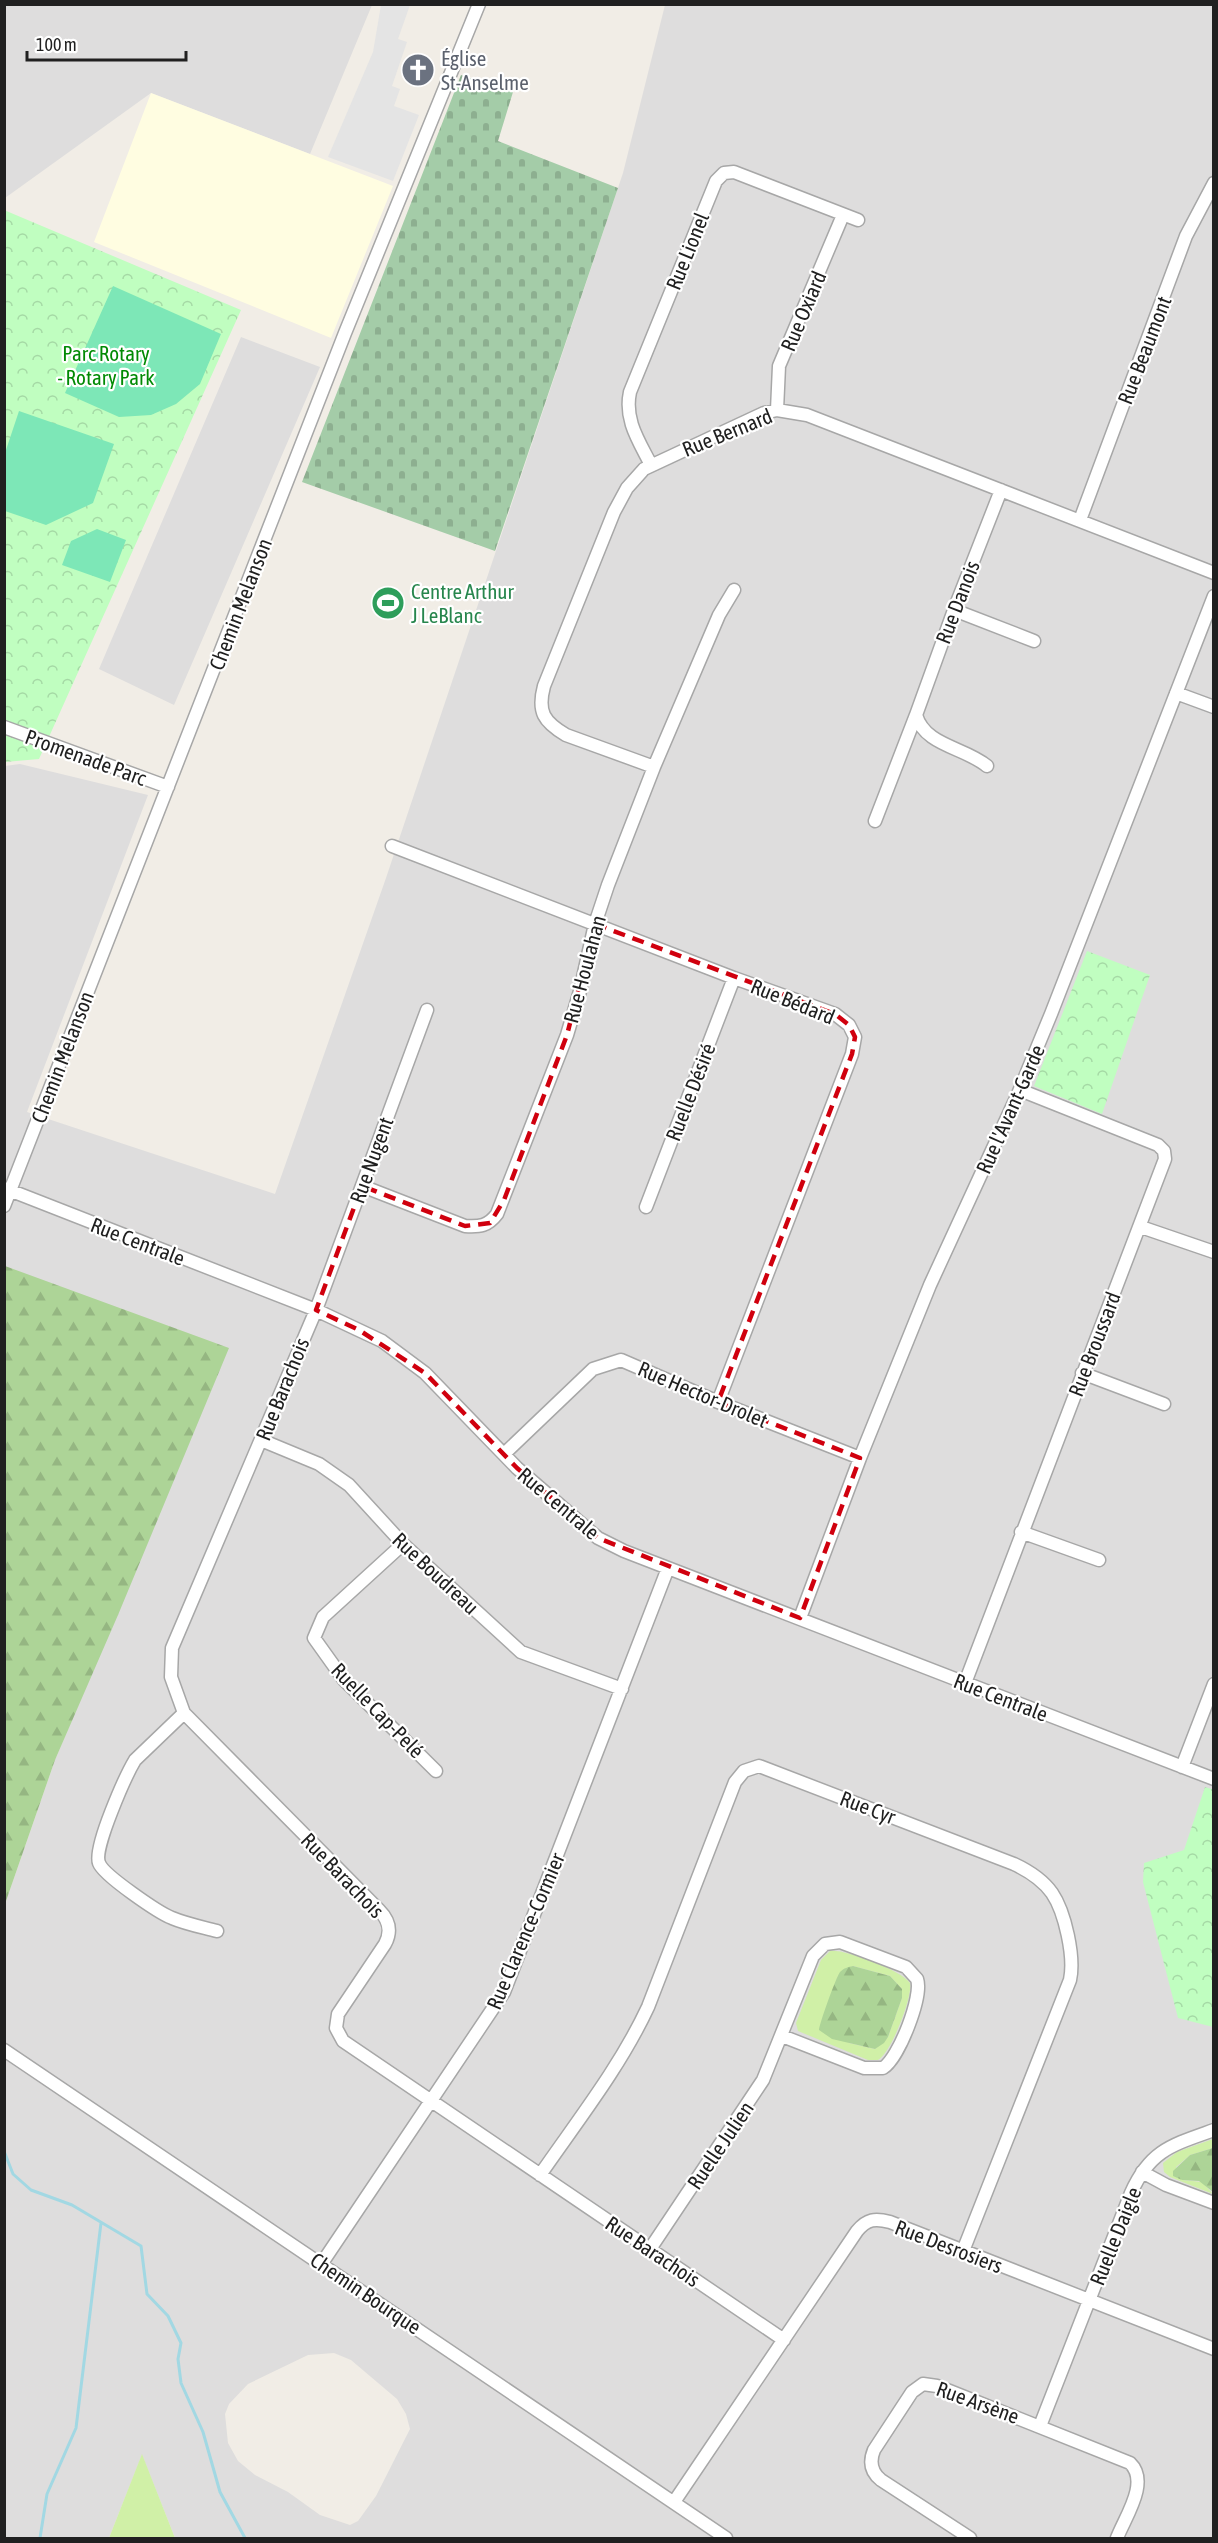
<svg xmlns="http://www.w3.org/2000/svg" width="1218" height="2543" viewBox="0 0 1218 2543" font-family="'Asap Condensed',sans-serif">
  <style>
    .residential { fill: #dedddd; fill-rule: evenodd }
    .education { fill: #fffde1 }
    .grass { fill: #d0f0a7; fill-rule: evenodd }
    .forest { fill: url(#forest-firs) }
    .cemetery { fill: url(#cemetery-stones) }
    .park { fill: url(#park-crowns) }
    .pitch { fill: #7de7b7 }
    .parking { fill: #e4e4e4 }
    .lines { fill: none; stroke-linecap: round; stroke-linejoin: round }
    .stream { stroke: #a2d8e3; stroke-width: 3 }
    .minor-casing { stroke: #a7a7a7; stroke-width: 15 }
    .minor { stroke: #fff; stroke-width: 12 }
    .marked { fill: none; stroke: #d0000e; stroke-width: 4.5; stroke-dasharray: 12 8; stroke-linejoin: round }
    .labels { text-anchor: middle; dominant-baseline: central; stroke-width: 4.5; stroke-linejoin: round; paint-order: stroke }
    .worship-label { font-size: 21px; fill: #5b616d; stroke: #fff; text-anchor: start }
    .street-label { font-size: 21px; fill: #202020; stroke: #fff }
    .park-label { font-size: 21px; fill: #018a04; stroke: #fff }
    .leisure-label { font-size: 21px; fill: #27864d; stroke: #fff; text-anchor: start }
  </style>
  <defs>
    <pattern id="forest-firs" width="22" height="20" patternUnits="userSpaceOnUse" patternTransform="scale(1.5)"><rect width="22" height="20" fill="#add497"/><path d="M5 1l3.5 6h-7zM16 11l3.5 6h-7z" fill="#95b682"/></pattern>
    <pattern id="cemetery-stones" width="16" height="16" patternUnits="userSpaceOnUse" patternTransform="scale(1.5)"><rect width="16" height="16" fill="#a4cca8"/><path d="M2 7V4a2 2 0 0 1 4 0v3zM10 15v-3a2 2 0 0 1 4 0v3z" fill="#8daf90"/></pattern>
    <pattern id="park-crowns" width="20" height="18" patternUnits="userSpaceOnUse" patternTransform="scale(1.5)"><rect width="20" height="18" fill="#c0fec0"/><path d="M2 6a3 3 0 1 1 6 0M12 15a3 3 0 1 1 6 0" fill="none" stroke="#a5d9a5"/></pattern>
  </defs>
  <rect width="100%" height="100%" fill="#f1ede6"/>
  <path class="residential" d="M5 5H372L310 154 151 93 5 198Z
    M665 5H1213V2538H175L142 2455 109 2538H5V1904L55 1760 140 1559 5 1266V1268V766L20 764 148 795 27 1112 275 1194 386 878 623 173ZM334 2353 351 2360 397 2399 406 2414 410 2429 376 2496 358 2521 350 2525 320 2515 288 2492 255 2475 238 2461 228 2443 225 2414 229 2404 248 2384 308 2355Z
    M241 337 320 367 174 705 99 669Z"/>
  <path class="education" d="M151 93 393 186 331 338 94 242Z"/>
  <path class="grass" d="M830 1951C845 1949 901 1970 910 1983 913 1997 891 2053 878 2060H868L798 2031 796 2023 821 1960ZM853 1966 890 1976 902 1989V1998L888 2037 875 2049 849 2043 829 2002 838 1976Z
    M1213 2139V2148L1190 2155 1176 2167 1182 2180 1202 2182 1213 2194 1170 2177 1164 2172 1163 2163 1177 2152Z
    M142 2454 175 2538H109Z"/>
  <path class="forest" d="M5 1266 229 1348 118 1615 55 1760 5 1904Z
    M853 1966 890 1976 902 1989V1998L888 2037 884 2043 875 2049 832 2039 819 2030C819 2025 836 1977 840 1972 844 1968 848 1967 853 1966Z
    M1213 2148V2192L1199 2181 1182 2180 1173 2176V2171L1190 2155Z"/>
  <path class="cemetery" d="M461 75 513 92 498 141 618 188 495 551 302 482Z"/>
  <path class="park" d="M4 210 241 310 39 759 5 762Z
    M1087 951 1150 975 1102 1114 1034 1086Z
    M1205 1787 1214 1790 1213 2027 1178 2018 1143 1882 1144 1863 1184 1850Z"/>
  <path class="pitch" d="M113 286 221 334 200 384 176 404 151 415 119 417 65 393Z
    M19 411 114 444 93 503 46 525 5 511V453Z
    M97 529 126 540 110 582 62 565 71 541Z"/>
  <path class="parking" d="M381 5H410L398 39 407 42 392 86 400 89 394 106 419 115 393 181 328 157 373 52Z"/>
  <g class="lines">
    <path class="stream" d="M4 2151 13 2174 31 2190 72 2205 141 2246 147 2294 168 2316 181 2343 178 2359 181 2383 203 2432 220 2492 245 2538
      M40 2538 47 2494 76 2428 101 2223"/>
    <defs>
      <path id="minor" d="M777 410 779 366 843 215
        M651 465C639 441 624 420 630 392L716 181 724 173 734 172 858 220
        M1080 520 1186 236 1214 183
        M954 610 1034 641
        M1176 693 1214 707
        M4 727 168 787
        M987 766C964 747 925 746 916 715L954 610 1001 490
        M654 767 566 735C544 722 537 712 544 686L614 512 627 488 644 469 764 413 777 410 807 415 1214 573
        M875 821 916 715
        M392 846 734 978 835 1014 849 1025 855 1037 852 1054 718 1402
        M427 1010 316 1310 172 1648 171 1677 184 1713 379 1910C389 1920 392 1931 385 1944L338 2014 336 2028 343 2041 784 2340
        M362 1186 465 1226C480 1227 488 1226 497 1214L567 1035 580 991 595 924 608 885 654 767 719 615 734 590
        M4 1188 316 1310 382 1341 425 1373 517 1468 577 1520 598 1538 624 1551 1214 1779
        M4 1206 345 333 479 4
        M646 1207 734 978
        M1141 1227 1214 1252
        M1082 1373 1164 1404
        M261 1440 319 1464 349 1485 403 1544 521 1652 622 1689
        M504 1454 593 1369 621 1360 718 1402 860 1458
        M1021 1532 1099 1560
        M403 1544 323 1617 314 1638 344 1680 436 1771
        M800 1618 860 1458 930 1285 1018 1094 1051 1014 1214 596
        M965 1683 1165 1159 1164 1151 1158 1145 1020 1090
        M184 1713 135 1760C126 1775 93 1848 99 1863 103 1875 159 1913 172 1918 186 1924 202 1927 217 1931
        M1182 1767 1214 1684
        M4 2050 726 2538
        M1142 2172 1166 2185 1214 2203
        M540 2175C578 2120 620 2067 648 2007L735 1782 744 1771 759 1766 1014 1864C1029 1871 1042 1879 1052 1893 1065 1912 1075 1957 1070 1980L963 2251
        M650 2249 763 2080 813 1956 825 1944 840 1942 906 1967 917 1979C923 1996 899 2058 883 2068H864L782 2036
        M322 2263 504 1992 668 1568
        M1040 2426 1131 2193C1150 2150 1172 2145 1214 2130
        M674 2502 857 2231C867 2219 875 2218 890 2222L1214 2349
        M970 2538 881 2480C871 2472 869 2462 874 2450L912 2392 923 2384 937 2386 1130 2463C1150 2482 1125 2517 1117 2538"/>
    </defs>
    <use href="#minor" class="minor-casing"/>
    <use href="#minor" class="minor"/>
  </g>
  <path class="marked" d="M595 924 835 1014 849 1025 855 1037 852 1054 718 1402 860 1458 800 1618 598 1538 517 1468 425 1373 359 1330 316 1310 362 1186 465 1226 490 1223 504 1200 567 1035Z"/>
  <defs>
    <symbol id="church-disc" viewBox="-11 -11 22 22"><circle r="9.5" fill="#6b7280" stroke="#fff"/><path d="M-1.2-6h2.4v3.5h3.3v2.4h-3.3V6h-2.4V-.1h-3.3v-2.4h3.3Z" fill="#fff"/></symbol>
    <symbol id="stadium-disc" viewBox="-11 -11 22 22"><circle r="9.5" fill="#2e9e5b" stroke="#fff"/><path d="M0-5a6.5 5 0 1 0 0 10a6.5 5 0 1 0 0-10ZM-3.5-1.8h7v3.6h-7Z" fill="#fff"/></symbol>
  </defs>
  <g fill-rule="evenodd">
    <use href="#church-disc" x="399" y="51" width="38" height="38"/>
    <use href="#stadium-disc" x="369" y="584" width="38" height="38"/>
  </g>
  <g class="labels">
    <g class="worship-label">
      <text x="441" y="58">Église<tspan x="441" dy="24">St-Anselme</tspan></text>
    </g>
    <g class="street-label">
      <text transform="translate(687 251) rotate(-68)">Rue Lionel</text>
      <text transform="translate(803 311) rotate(-67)">Rue Oxiard</text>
      <text transform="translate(1144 350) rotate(-69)">Rue Beaumont</text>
      <text transform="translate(727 432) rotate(-22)">Rue Bernard</text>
      <text transform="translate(957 602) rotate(-69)">Rue Danois</text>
      <text transform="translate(240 604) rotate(-69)">Chemin Melanson</text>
      <text transform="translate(86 757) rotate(20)">Promenade Parc</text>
      <text transform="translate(584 969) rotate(-75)">Rue Houlahan</text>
      <text transform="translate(793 1001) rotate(22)">Rue Bédard</text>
      <text transform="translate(62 1057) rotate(-69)">Chemin Melanson</text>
      <text transform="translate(690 1092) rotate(-69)">Ruelle Désiré</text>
      <text transform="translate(1010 1109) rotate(-66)">Rue l'Avant-Garde</text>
      <text transform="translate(371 1160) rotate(-70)">Rue Nugent</text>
      <text transform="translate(138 1241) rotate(21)">Rue Centrale</text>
      <text transform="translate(1094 1344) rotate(-69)">Rue Broussard</text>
      <text transform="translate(282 1389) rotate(-68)">Rue Barachois</text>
      <text transform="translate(703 1394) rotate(23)">Rue Hector-Drolet</text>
      <text transform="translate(559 1503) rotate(40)">Rue Centrale</text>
      <text transform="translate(436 1573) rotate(43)">Rue Boudreau</text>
      <text transform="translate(1001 1697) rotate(21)">Rue Centrale</text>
      <text transform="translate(378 1710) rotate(46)">Ruelle Cap-Pelé</text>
      <text transform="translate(868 1807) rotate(21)">Rue Cyr</text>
      <text transform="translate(343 1875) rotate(46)">Rue Barachois</text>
      <text transform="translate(525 1931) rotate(-67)">Rue Clarence-Cormier</text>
      <text transform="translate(720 2145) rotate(-56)">Ruelle Julien</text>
      <text transform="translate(1115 2236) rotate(-68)">Ruelle Daigle</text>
      <text transform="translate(949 2246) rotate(21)">Rue Desrosiers</text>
      <text transform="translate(653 2251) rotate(34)">Rue Barachois</text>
      <text transform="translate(366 2293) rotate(34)">Chemin Bourque</text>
      <text transform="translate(978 2402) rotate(20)">Rue Arsène</text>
    </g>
    <g class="park-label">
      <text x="106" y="353">Parc Rotary<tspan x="106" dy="24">- Rotary Park</tspan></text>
    </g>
    <g class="leisure-label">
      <text x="411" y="591">Centre Arthur<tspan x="411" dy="24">J LeBlanc</tspan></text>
    </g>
  </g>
  <rect width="1218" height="2543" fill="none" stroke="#202020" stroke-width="12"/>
  <path d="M27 51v9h159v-9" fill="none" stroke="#202020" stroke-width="3"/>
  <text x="36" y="51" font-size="18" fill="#202020" stroke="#ffffff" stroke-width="4.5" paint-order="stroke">100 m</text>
</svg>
